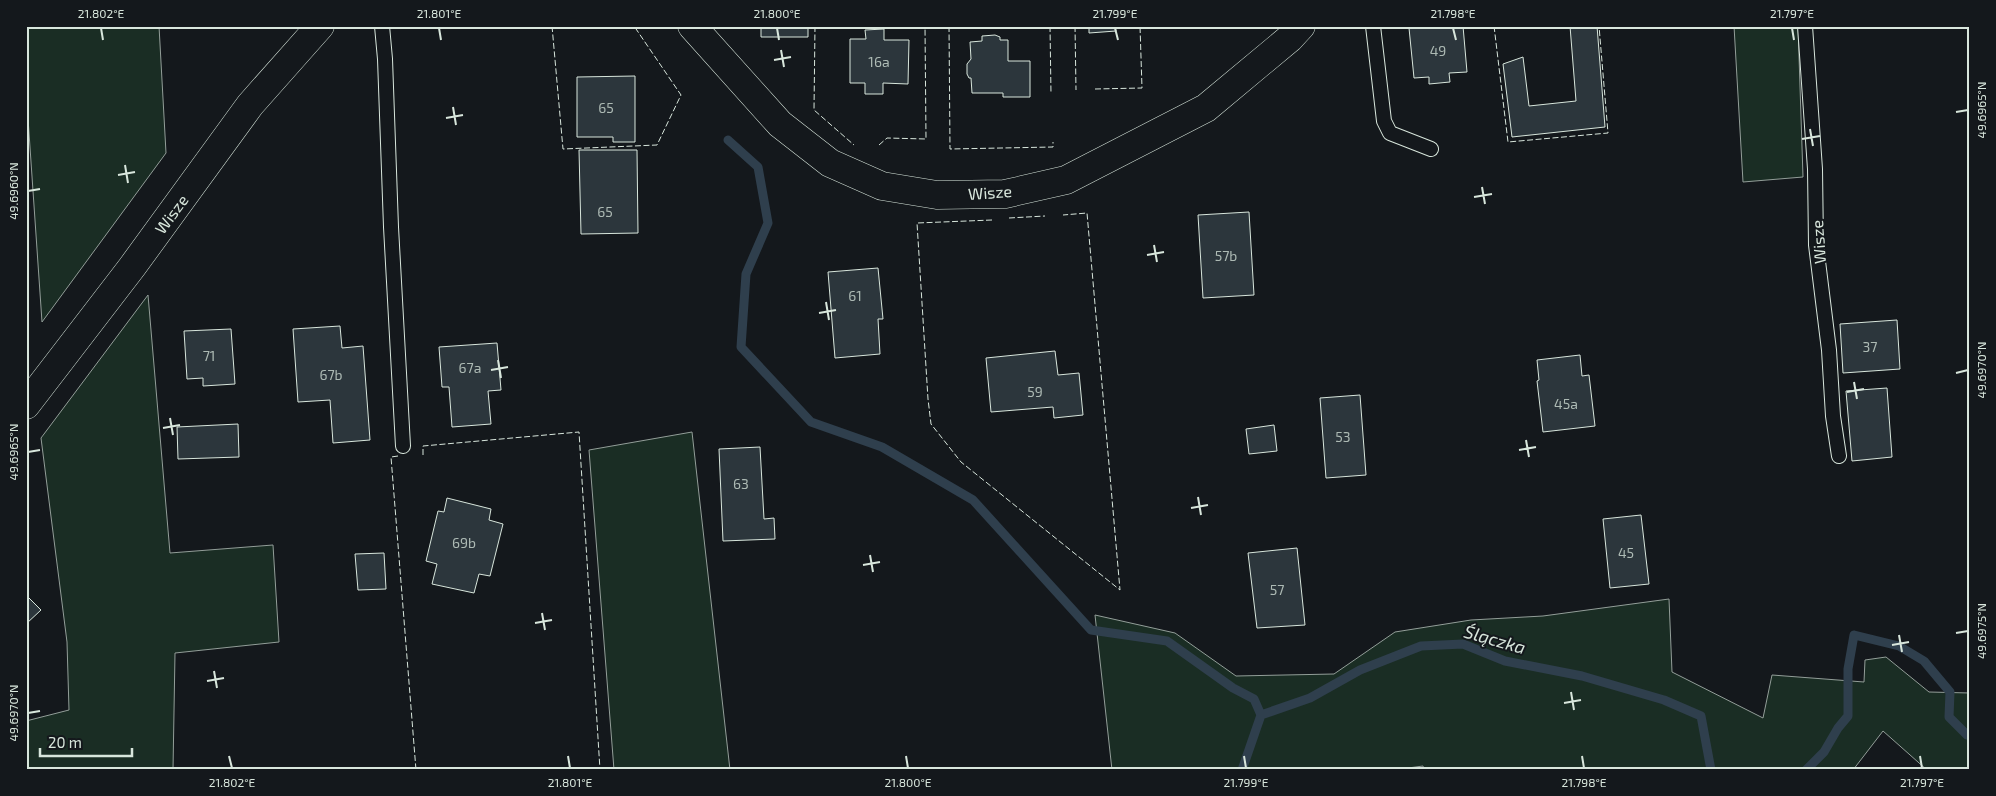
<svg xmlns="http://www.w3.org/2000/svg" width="1996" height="796" viewBox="0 0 1996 796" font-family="'Exo 2',sans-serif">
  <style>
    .green { fill: #1a2d24; stroke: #939e99 }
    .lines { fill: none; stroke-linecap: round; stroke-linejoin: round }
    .stream { stroke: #2f3f4d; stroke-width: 9 }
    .building { fill: #2c363c; stroke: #d8e6dc }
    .lane-casing { stroke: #d8e6dc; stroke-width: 16 }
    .street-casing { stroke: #d8e6dc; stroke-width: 29 }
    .lane { stroke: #14181c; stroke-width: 14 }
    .street { stroke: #14181c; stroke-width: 28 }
    .fence { stroke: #d8e6dc; stroke-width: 1; stroke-dasharray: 6 2.5; stroke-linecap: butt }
    .ticks { fill: none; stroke: #d8e6dc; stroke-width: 2 }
    .labels { text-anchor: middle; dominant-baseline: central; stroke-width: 4; stroke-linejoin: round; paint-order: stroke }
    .number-label { font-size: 14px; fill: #adbab4 }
    .street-label { font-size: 16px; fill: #d8e6dc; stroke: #14181c }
    .water-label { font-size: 18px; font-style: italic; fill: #d8e6dc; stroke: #14181c }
    .neatline { fill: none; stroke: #d8e6dc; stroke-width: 2 }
    .ticks-label { font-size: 12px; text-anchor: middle; fill: #d8e6dc }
  </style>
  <rect width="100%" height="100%" fill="#14181c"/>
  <path class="green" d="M26 26H159L166 153 42 322 26 89Z
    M1734 26H1798L1803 177 1743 182Z
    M148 295 170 553 273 545 279 642 175 653 173 770H26V721L69 710 67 642 41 438Z
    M692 432 730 770H614L589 450Z
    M1669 599 1672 672 1763 718 1772 675 1864 682 1865 660 1886 657 1929 692 1970 693V770H1927L1883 731 1853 770H1424L1423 766 1393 770H1112L1095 615 1175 633 1236 676 1334 674 1395 632 1471 620 1543 616Z"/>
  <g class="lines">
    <path class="stream" d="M728 140 758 167 768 223 746 274 741 347 811 422 882 447 973 500 1091 630 1167 641 1233 688 1254 699 1261 715
      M1242 770 1261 715 1310 698 1360 670 1421 646 1463 644 1505 661 1582 676 1664 700 1701 716 1711 770
      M1806 770 1824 752 1838 728 1848 716V669L1854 635 1899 646 1924 661 1950 692 1949 717 1967 735 1970 736"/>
  </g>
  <path class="building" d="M761 26H808V37H761Z
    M1089 26H1115L1116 31 1089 33Z
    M1430 26H1463L1467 72 1449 73 1450 82 1429 84V77L1414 78 1409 28Z
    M1570 26H1597L1605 127 1512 137 1503 64 1523 57 1529 106 1576 101Z
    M884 29V40H909L908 84 883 83V94H865V83H850V39H866L865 30Z
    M995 35 1000 37V40H1008V61H1030V97H1003V93H972L971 78H969L967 74V64L971 59 970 42 982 41V36Z
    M635 76V142H613V137H577V77Z
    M579 150H637L638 233 581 234Z
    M1249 212 1254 295 1203 298 1198 215Z
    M878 268 883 319H878L880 354 835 358 828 272Z
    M1897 320 1900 369 1843 373 1840 324Z
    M340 326 342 348 363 346 370 440 333 443 330 400 298 402 293 329Z
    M231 329 235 384 203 386V378L187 379 184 331Z
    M497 343 501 390 488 391 491 424 452 427 449 387H442L439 347Z
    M1055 351 1058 375 1079 373 1083 415 1054 418 1053 407 991 412 986 358Z
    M1580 355 1582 376 1589 375 1595 426 1543 432 1537 381 1539 380 1537 360Z
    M1887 388 1892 457 1852 461 1846 391Z
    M1360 395 1366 475 1326 478 1320 398Z
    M238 424 239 457 178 459 177 427Z
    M1274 425 1277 451 1249 454 1246 429Z
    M760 447 764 519 774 518 775 539 723 541 719 449Z
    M447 498 491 509 489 520 503 524 490 576 479 574 474 593 432 584 437 564 426 561 438 511 444 512Z
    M1641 515 1649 584 1610 588 1603 519Z
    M1297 548 1305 625 1257 628 1248 553Z
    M384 553 386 589 358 590 355 554Z
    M26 595 41 610 26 624Z"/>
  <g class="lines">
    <defs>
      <path id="lane" d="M382 26 385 59 391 227 403 446
        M1373 26 1384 121 1390 133 1431 149
        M1805 26 1815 169 1816 245 1829 350 1833 416 1839 456"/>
      <path id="street" d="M692 26 780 124 830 163 882 186 937 195 1005 194 1066 180 1206 108 1290 38 1301 26
        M26 405 132 267 250 105 320 26"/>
    </defs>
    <use href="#lane" class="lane-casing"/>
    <use href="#street" class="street-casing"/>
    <use href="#lane" class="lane"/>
    <use href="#street" class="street"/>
    <path class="fence" d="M552 26 563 149 657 145 681 95 634 26
      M815 26 814 110 854 145
      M949 26 950 149 1053 147V142
      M1050 26 1051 94
      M1075 26 1076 90
      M1494 26 1508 142 1608 133 1599 26
      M1095 89 1142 88 1140 26
      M879 145 887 138 926 139 925 26
      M1009 218 1045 216
      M992 220 917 223 928 399 931 424 961 462 1120 590 1087 213 1063 215
      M423 455V446L579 432 600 770
      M398 456 391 457 416 770"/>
  </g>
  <path class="ticks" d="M101 28 103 40M439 28 441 40M777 28 779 40M1115 28 1118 40M1453 28 1456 40M1792 28 1794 40M781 50 784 67M774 60 791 57M453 107 456 125M1956 112 1968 110M446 118 463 115M1810 129 1813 146M1802 139 1820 136M125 165 128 183M118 175 135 172M1482 187 1485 204M28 191 40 189M1474 197 1492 194M1154 245 1157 262M1147 255 1164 252M826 302 829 320M819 313 836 310M498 360 501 378M491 370 508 367M1956 373 1968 370M1854 382 1857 399M1847 392 1864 389M170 418 173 435M163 428 180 425M1526 440 1529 457M1519 450 1536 447M28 452 40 450M1198 497 1201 515M1191 508 1208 505M870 555 873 572M863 565 880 562M542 613 545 630M535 623 552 620M1956 633 1968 631M1899 635 1902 652M1892 645 1909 642M214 671 217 688M207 681 224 678M1571 692 1574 710M1564 703 1581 700M28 713 40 711M229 756 232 768M568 756 570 768M906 756 908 768M1244 756 1246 768M1582 756 1584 768M1920 756 1922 768"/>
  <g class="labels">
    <g class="number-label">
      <text x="1438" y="50">49</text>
      <text x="879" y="61">16a</text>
      <text x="606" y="107">65</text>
      <text x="605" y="211">65</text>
      <text x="1226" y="255">57b</text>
      <text x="855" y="295">61</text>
      <text x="1870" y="346">37</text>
      <text x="209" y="355">71</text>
      <text x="470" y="367">67a</text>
      <text x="331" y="374">67b</text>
      <text x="1035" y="391">59</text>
      <text x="1566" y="403">45a</text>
      <text x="1343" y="436">53</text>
      <text x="741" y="483">63</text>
      <text x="464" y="542">69b</text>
      <text x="1626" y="552">45</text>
      <text x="1277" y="589">57</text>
    </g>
    <g class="street-label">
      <text transform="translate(990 192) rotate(-4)">Wisze</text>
      <text transform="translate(171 214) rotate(-54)">Wisze</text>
      <text transform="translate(1818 242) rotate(-94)">Wisze</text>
    </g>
    <g class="water-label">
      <text transform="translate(1495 639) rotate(16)">Ślączka</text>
    </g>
  </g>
  <rect width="1996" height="796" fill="none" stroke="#14181c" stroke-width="55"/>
  <path d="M40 748v8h92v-8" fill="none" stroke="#d8e6dc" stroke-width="2.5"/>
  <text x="48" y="748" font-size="15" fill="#d8e6dc" stroke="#14181c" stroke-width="4" paint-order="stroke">20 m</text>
  <rect x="28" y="28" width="1940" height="740" class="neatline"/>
  <g class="ticks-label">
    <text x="101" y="18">21.802°E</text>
    <text x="439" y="18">21.801°E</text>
    <text x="777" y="18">21.800°E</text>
    <text x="1115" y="18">21.799°E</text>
    <text x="1453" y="18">21.798°E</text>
    <text x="1792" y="18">21.797°E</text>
    <text transform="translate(1982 110) rotate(-90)" y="4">49.6965°N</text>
    <text transform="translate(14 191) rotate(-90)" y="4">49.6960°N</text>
    <text transform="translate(1982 370) rotate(-90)" y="4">49.6970°N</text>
    <text transform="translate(14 452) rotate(-90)" y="4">49.6965°N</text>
    <text transform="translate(1982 631) rotate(-90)" y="4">49.6975°N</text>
    <text transform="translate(14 713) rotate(-90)" y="4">49.6970°N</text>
    <text x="232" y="787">21.802°E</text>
    <text x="570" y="787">21.801°E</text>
    <text x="908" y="787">21.800°E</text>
    <text x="1246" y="787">21.799°E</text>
    <text x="1584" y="787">21.798°E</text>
    <text x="1922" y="787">21.797°E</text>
  </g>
</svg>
